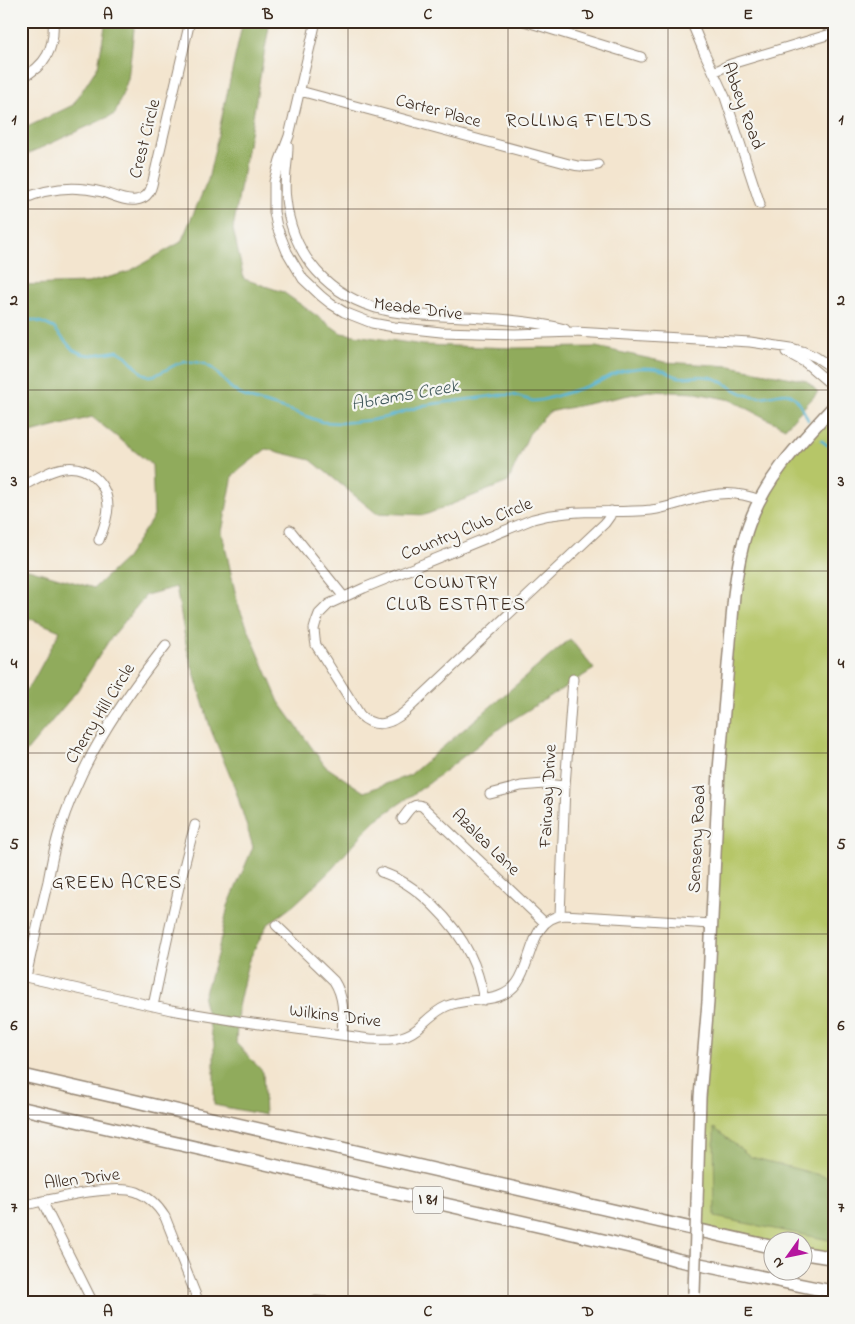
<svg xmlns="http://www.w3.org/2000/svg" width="855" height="1324" viewBox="0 0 855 1324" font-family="'Indie Flower',sans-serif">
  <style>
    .green { fill: #b6c668; stroke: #787843 }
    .forest { fill: #90ab5c; stroke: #666a3d }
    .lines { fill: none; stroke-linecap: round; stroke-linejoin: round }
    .stream { stroke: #53b3d2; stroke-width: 2.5 }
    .minor-casing { stroke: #978876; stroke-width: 11 }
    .major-casing { stroke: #978876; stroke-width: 14 }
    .highway-casing { stroke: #978876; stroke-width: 15 }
    .minor { stroke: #fff; stroke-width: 9 }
    .major { stroke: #fff; stroke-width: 11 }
    .highway { stroke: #fff; stroke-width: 12 }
    .major-bridge-casing { stroke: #978876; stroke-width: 14; stroke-linecap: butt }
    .major-bridge { stroke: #fff; stroke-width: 11 }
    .grid { fill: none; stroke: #3b2a1e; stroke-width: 1; stroke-opacity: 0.55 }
    .labels { text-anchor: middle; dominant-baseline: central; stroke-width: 4.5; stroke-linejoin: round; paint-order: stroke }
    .shield { fill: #f6f6f2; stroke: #73675e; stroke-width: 1 }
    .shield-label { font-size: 16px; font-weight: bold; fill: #3b2a1e }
    .street-label { font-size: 18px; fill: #3b2a1e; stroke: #f6f6f2 }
    .neighbourhood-label { font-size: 19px; letter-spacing: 1px; fill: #3b2a1e; stroke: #f6f6f2 }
    .water-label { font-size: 19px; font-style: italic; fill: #435a5d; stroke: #f6f6f2 }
    .neatline { fill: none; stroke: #3b2a1e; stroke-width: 2 }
    .grid-label { font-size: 16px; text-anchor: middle; font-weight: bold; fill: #3b2a1e }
  </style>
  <rect width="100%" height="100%" fill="#f6f6f2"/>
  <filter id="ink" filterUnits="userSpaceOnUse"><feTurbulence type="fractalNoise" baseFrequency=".02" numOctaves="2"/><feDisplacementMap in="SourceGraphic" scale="10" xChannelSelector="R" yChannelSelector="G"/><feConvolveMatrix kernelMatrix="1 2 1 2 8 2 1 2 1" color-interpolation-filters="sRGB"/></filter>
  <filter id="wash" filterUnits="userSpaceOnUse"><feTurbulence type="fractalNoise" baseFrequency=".0096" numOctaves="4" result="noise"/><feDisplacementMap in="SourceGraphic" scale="20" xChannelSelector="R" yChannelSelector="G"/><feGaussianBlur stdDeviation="1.12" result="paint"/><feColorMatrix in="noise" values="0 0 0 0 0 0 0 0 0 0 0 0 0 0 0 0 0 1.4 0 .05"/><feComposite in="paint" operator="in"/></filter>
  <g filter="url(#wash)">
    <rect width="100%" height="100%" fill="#f3e5cf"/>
    <path class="green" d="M834 406V1256L803 1250 802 1242H772L697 1229 717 802 741 550 779 469Z"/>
    <path class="forest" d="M106 21H135L128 79 115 114 21 157V130L73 105 98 66Z
      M243 21H270L233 229 244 279 283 292 341 333 423 345 514 348 596 347 665 362 730 366 807 381 818 392 785 428 731 400 696 393 648 391 549 412 529 434 508 482 425 515 376 513 311 460 266 449 233 475 222 532 238 605 279 702 325 766 364 792 410 775 570 639 594 669 504 725 428 784 373 822 331 870 294 905 267 925 248 962 238 1007 236 1043 263 1072 265 1115 214 1105V1044L203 999 217 955 228 906 253 847 235 788 211 730 187 649 176 587 146 595 108 642 77 691 26 752 21 762V696L33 681 60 631 21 615V567L94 588 126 558 154 516 152 465 92 417 27 434 21 437V285L88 283 128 272 181 242 208 180Z
      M714 1128 751 1157 831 1178 834 1175V1241L715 1217Z"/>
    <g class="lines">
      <path class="stream" d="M21 320H33L43 323 54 328 73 350 83 354 92 355 118 351 126 356 142 373 149 376 156 375 177 364 185 362H195L205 364 213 369 230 387 239 394 251 399 292 411 322 422 341 423 372 420 387 417 425 405 500 395H513L533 401 542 400C561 395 581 389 600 381 603 380 606 377 610 376 618 371 629 369 639 368 646 368 655 367 662 370 668 372 673 376 679 377 689 378 700 375 710 377 724 380 734 392 747 395 780 404 788 373 808 420
        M821 440 827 445 834 447"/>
    </g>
  </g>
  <g filter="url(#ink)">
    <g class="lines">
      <defs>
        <path id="minor" d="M316 21 289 136 280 160 274 182V212L277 227 287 252 303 279 321 296 331 304 344 312 372 323 394 327 441 332 515 334 575 332 750 342 791 348 802 351 816 357 834 369
          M524 21 641 57
          M691 21 704 52 725 97 760 204
          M714 72 731 64 834 33
          M21 78C46 66 55 48 53 21
          M300 91 569 164C579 167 587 168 598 165
          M288 146C288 164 283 181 286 199 292 256 329 297 384 310 403 315 422 315 441 316 482 318 524 319 565 329
          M21 200C47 188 74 185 102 192 112 195 126 202 136 200 145 199 150 193 152 185L190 21
          M786 352 806 363 834 387
          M21 487C34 480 49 470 64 468 87 464 107 483 108 506 108 518 103 530 99 540
          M611 511 610 516 605 523 406 711C391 724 376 730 360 715L316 645 315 639 314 629 316 622 319 614 329 604 364 588 533 519C544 516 555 514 567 513 595 510 623 513 651 510 674 507 696 496 719 494 733 492 747 495 760 500
          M290 530 344 597
          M490 794 521 786 544 784 565 786
          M402 819C408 812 412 802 422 806L545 923
          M381 872C417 883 454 922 470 955 477 969 481 984 484 1000
          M560 915 565 786 573 679
          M276 925 334 981C345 998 343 1016 342 1035
          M21 976 171 1010 238 1021 370 1039C387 1040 403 1040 417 1029 427 1020 435 1011 447 1006 471 996 500 1006 517 983 533 961 530 918 564 915L712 924
          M26 977C33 945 40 913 48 881 51 865 54 848 59 832 81 761 120 703 166 645
          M153 1006C166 945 178 884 195 825
          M42 1201 93 1303
          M21 1206C48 1200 113 1183 137 1192 150 1197 158 1206 165 1217L199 1303
          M316 1301 342 1303"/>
        <path id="major" d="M697 1202 700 1097 708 1002 719 770 734 595C737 571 741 546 749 524 766 477 801 442 834 406"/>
        <path id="highway" d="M21 1075 772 1247
          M21 1108 575 1234 636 1248 678 1260 834 1292
          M802 1253 834 1258"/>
      </defs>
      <use href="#minor" class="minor-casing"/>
      <use href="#major" class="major-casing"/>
      <use href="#highway" class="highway-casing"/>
      <use href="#minor" class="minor"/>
      <use href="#major" class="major"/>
      <use href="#highway" class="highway"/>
      <defs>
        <path id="major-bridge" d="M694 1293 697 1202"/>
      </defs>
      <use href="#major-bridge" class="major-bridge-casing"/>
      <use href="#major-bridge" class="major-bridge"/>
    </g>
  </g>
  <path class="grid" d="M188 21V1303M348 21V1303M508 21V1303M668 21V1303M21 209H834M21 390H834M21 571H834M21 753H834M21 934H834M21 1115H834"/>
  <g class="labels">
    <rect class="shield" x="413" y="1186.5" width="30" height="27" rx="4"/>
    <g class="shield-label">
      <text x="428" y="1200">I 81</text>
    </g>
    <g class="street-label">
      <text transform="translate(742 106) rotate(70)">Abbey Road</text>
      <text transform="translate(438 112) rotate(15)">Carter Place</text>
      <text transform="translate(146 139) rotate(-76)">Crest Circle</text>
      <text transform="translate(418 310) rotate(7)">Meade Drive</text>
      <text transform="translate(467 530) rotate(-22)">Country Club Circle</text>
      <text transform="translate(101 714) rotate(-58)">Cherry Hill Circle</text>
      <text transform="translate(549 796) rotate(-87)">Fairway Drive</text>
      <text transform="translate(698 839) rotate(-87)">Senseny Road</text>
      <text transform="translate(485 843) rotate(44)">Azalea Lane</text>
      <text transform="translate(335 1017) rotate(7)">Wilkins Drive</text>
      <text transform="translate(82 1180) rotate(-7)">Allen Drive</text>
    </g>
    <g class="neighbourhood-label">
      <text x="579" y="121">ROLLING FIELDS</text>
      <text x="456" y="583">COUNTRY<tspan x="456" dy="22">CLUB ESTATES</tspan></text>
      <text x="117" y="883">GREEN ACRES</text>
    </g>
    <g class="water-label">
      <text transform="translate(405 396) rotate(-10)">Abrams Creek</text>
    </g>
  </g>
  <rect width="855" height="1324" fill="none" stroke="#f6f6f2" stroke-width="55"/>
  <g transform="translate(788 1256) rotate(237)"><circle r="24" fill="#f6f6f2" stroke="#aba49d"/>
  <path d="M0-4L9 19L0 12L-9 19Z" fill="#b5179e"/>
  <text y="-8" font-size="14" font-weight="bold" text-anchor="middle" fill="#3b2a1e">N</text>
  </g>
  <rect x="28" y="28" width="800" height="1268" class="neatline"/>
  <g class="grid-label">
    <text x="108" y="19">A</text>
    <text x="268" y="19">B</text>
    <text x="428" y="19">C</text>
    <text x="588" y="19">D</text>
    <text x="748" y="19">E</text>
    <text x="14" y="124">1</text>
    <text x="841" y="124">1</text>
    <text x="14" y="305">2</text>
    <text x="841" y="305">2</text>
    <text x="14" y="486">3</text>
    <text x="841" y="486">3</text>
    <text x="14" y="668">4</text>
    <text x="841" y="668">4</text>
    <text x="14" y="849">5</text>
    <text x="841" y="849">5</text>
    <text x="14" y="1030">6</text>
    <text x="841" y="1030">6</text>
    <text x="14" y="1212">7</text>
    <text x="841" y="1212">7</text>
    <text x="108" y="1316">A</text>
    <text x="268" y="1316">B</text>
    <text x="428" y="1316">C</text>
    <text x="588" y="1316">D</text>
    <text x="748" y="1316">E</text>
  </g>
</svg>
